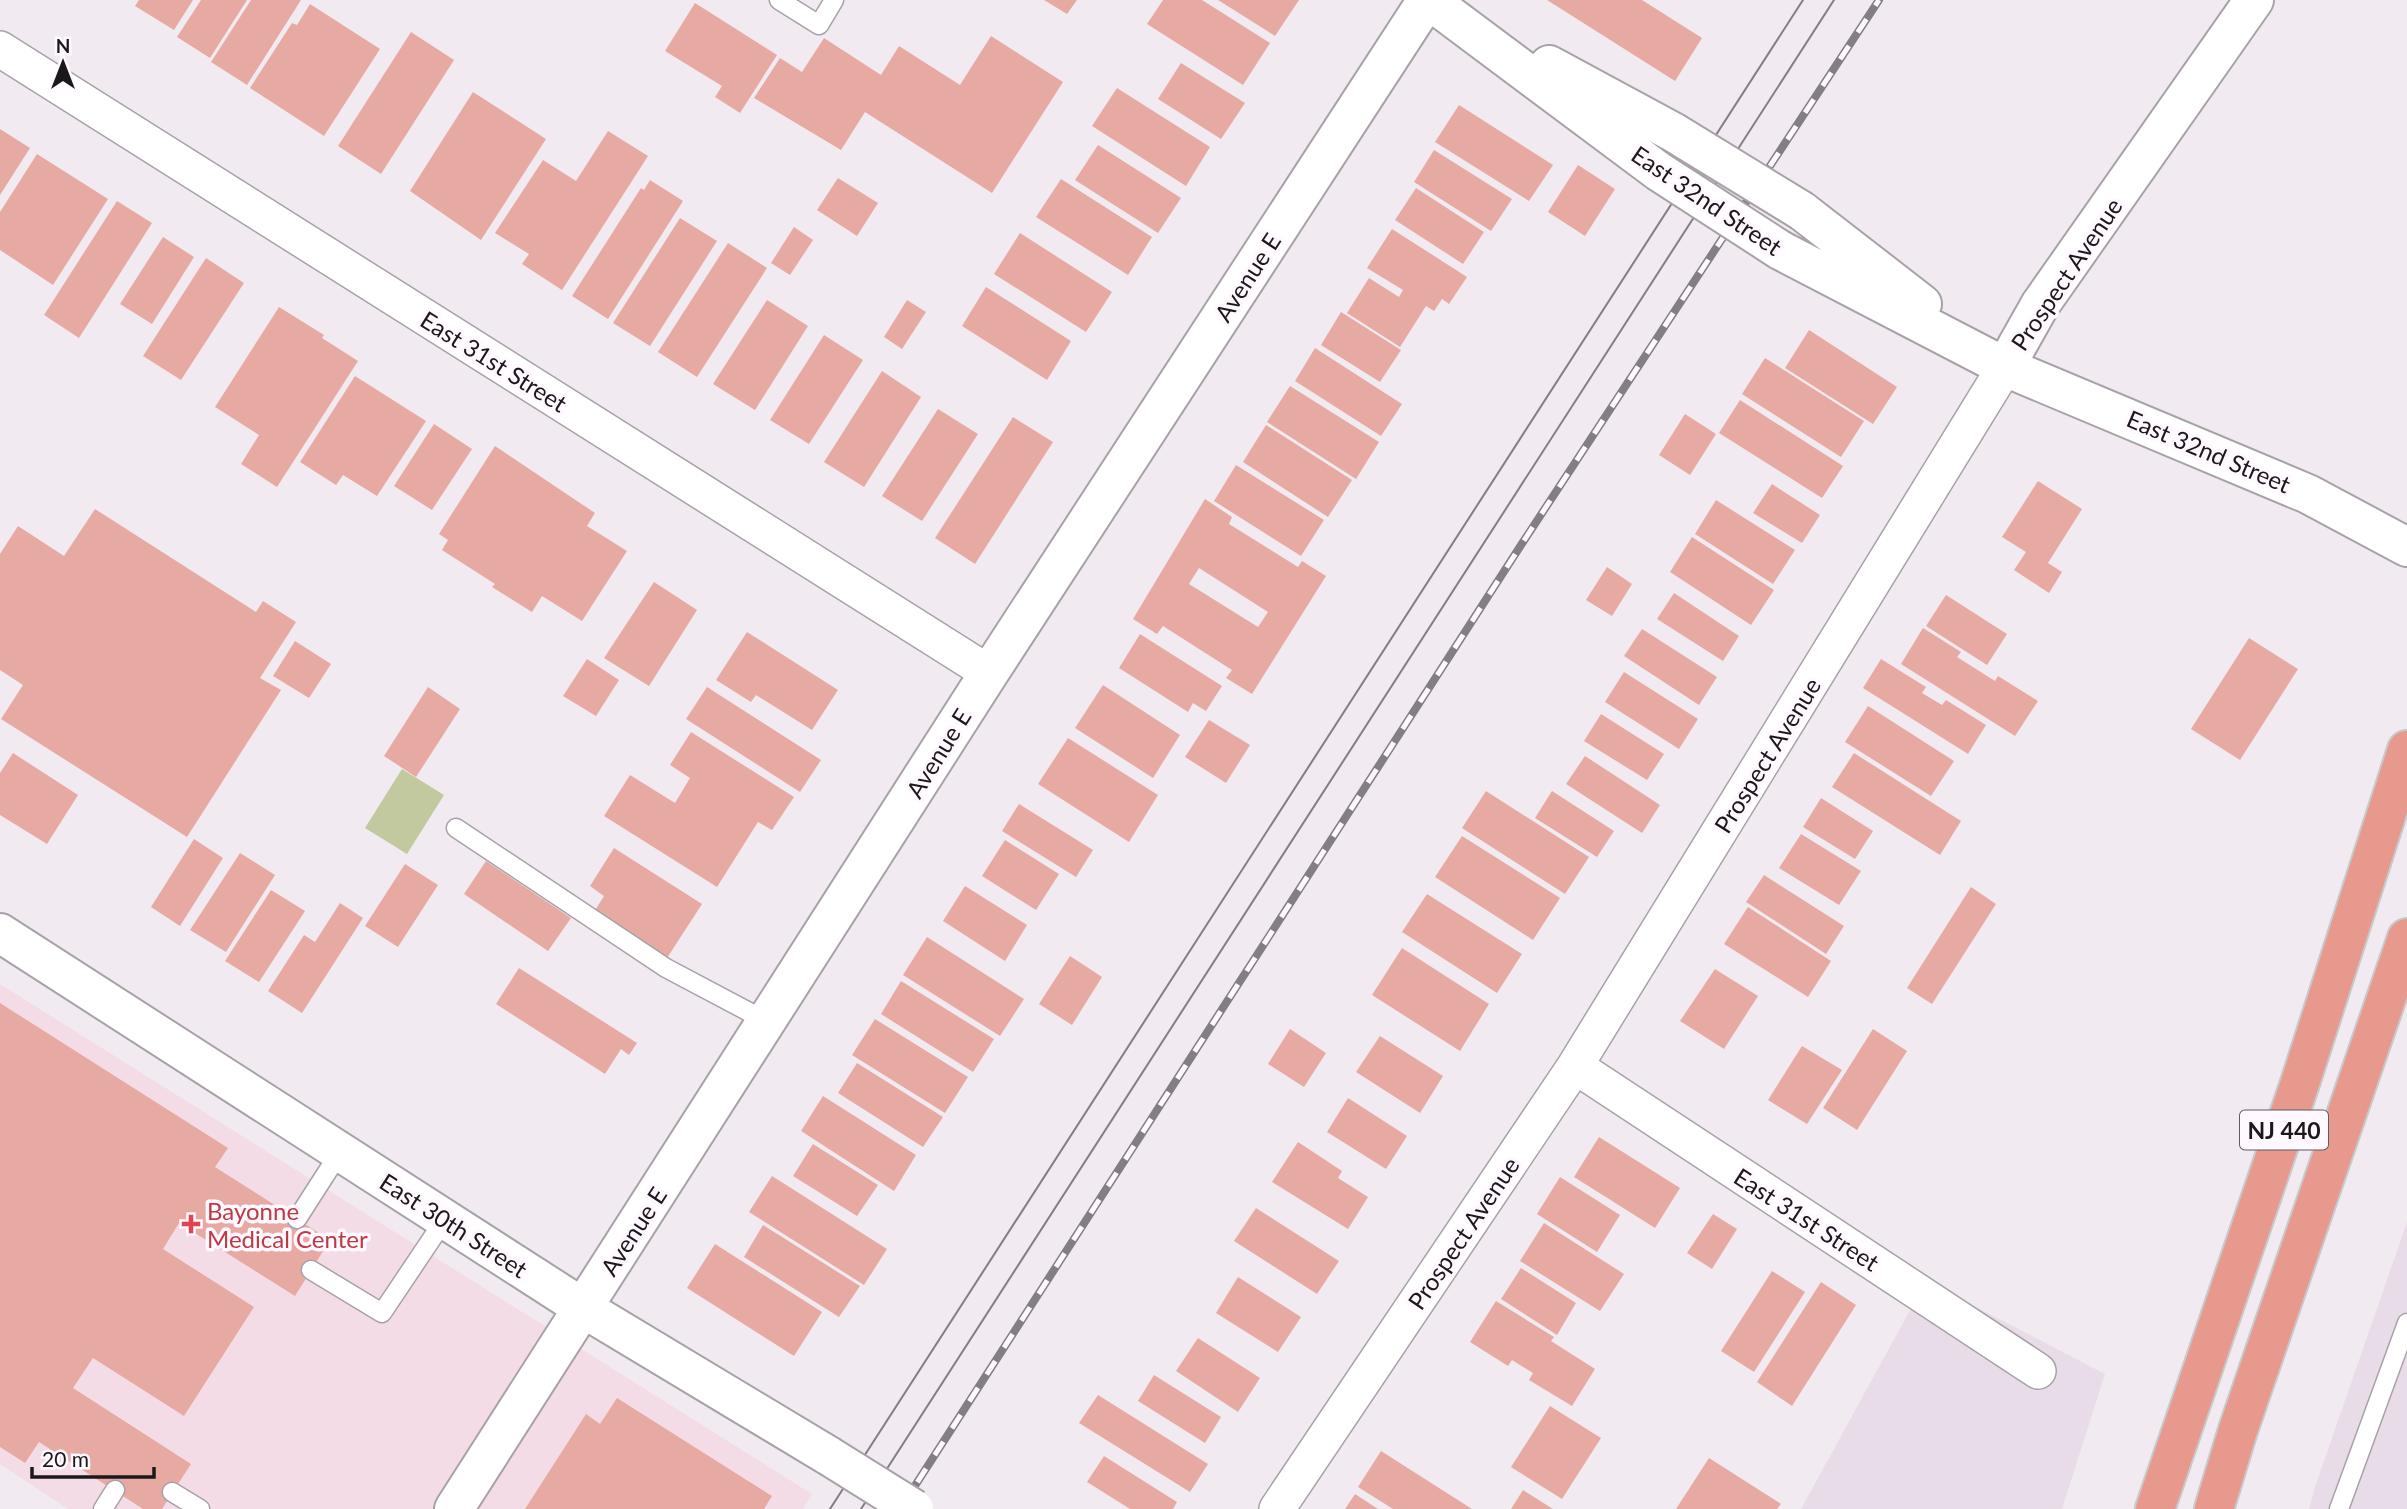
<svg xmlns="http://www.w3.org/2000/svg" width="2407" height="1509" viewBox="0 0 2407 1509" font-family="Lato,sans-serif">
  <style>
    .built { fill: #e9dce9 }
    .medical { fill: #f4dce6 }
    .green { fill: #c2c99f }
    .building { fill: #e7aaa3; fill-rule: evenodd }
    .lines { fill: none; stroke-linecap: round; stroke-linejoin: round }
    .lane-casing { stroke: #a8a2a8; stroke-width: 21 }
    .street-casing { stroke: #a8a2a8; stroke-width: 38 }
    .secondary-casing { stroke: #a8a2a8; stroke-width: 42 }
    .highway-casing { stroke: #c8c8c8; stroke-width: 42 }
    .lane { stroke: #fff; stroke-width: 18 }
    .street { stroke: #fff; stroke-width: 35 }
    .secondary { stroke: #fff; stroke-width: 38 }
    .highway { stroke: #e6998c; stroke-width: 38 }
    .tram { stroke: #837e83; stroke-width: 2 }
    .rail-casing { stroke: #837e83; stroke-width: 8 }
    .rail { stroke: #fff8ff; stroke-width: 5; stroke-dasharray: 16; stroke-linecap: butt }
    .secondary-bridge-casing { stroke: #a8a2a8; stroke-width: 42; stroke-linecap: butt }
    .secondary-bridge { stroke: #fff; stroke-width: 38 }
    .health-dot { fill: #e0444e; stroke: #fff8ff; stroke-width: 2.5 }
    .labels { text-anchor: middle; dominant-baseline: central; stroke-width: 7; stroke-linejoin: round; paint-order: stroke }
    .shield { fill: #fff8ff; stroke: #5f5b5f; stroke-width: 2 }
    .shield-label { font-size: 23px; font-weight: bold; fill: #1b181b }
    .street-label { font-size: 24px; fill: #1b181b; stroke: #fff8ff }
    .health-label { font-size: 24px; fill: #be3a42; stroke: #fff8ff; text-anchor: start }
  </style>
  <rect width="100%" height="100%" fill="#f1eaf1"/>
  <path class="built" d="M2407 1222V1509H2309L2315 1487Z
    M1926 1281 2105 1374 2062 1509H1801Z"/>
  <path class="medical" d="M0 984 812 1494 803 1509H68L0 1464Z"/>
  <path class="green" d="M402 769 444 795 407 854 365 828Z"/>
  <path class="building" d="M139 0H193L174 30 135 6Z
    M201 0H247L210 58 177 37Z
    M251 0H301L247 85 211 62Z
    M1044 0H1077L1067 14Z
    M1163 0H1202L1270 43 1243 85 1147 24Z
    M1218 0H1299L1275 36Z
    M1547 0H1642L1702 38 1675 81Z
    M695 3 777 55 740 113 715 97 722 86 665 51Z
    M310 4 380 49 324 136 250 88 292 23 297 25Z
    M411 32 454 60 381 174 338 146Z
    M991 36 1063 82 992 193 865 112 841 150 754 98 780 58 802 72 824 38 881 75 899 46 960 85Z
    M1181 63 1245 103 1221 139 1158 99Z
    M1117 88 1210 147 1186 186 1092 126Z
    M473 92 546 139 481 240 410 191Z
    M1459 105 1553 165 1529 201 1435 142Z
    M0 129 30 148 0 195Z
    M608 131 648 156 562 290 522 264 529 254 495 233 543 160 576 181Z
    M1098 145 1181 198 1158 233 1075 180Z
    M1434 150 1512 199 1491 231 1414 182Z
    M37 154 108 199 53 285 0 250V212Z
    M1578 165 1615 189 1585 236 1548 212Z
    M838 178 878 203 857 236 817 210Z
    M1061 179 1152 237 1128 275 1036 217Z
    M650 180 683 201 608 319 572 296 641 188 644 190Z
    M1416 188 1484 232 1463 264 1395 220Z
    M117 201 152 223 79 338 44 315Z
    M680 218 717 241 650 346 613 323Z
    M794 227 813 240 790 275 771 263Z
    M1392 229 1467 277 1449 304 1442 299 1434 311 1426 306 1400 347 1347 313 1369 278 1399 297 1403 290 1367 268Z
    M1020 233 1112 292 1086 332 994 274Z
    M163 237 194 257 152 324 120 304Z
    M728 243 767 268 697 377 658 352Z
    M206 258 244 283 181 380 143 356Z
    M986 287 1071 341 1047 380 962 326Z
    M767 300 808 326 755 410 713 384Z
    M907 300 926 312 902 349 884 337Z
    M279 307 324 335 322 338 358 361 277 487 241 464 259 435 215 407Z
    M1341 312 1401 350 1380 382 1321 345Z
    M1809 330 1897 387 1873 424 1785 368Z
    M824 335 863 360 809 444 770 420Z
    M1315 348 1402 404 1381 436 1295 381Z
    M1765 358 1864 421 1841 457 1742 394Z
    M882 371 921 397 864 487 824 462Z
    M355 376 426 421 377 496 343 475 336 485 300 462Z
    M1290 386 1379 442 1356 479 1267 422Z
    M1740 400 1843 466 1822 498 1719 433Z
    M938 409 978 434 922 521 882 496Z
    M1685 414 1716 434 1690 475 1659 455Z
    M1013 417 1053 442 975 564 935 538Z
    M434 424 472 449 432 510 394 486Z
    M1266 425 1352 480 1328 517 1243 462Z
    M495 446 595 513 587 526 627 551 582 621 542 596 532 612 492 587 495 584 442 550 448 540 439 534Z
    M1236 465 1324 520 1301 556 1214 501Z
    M2038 481 2082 509 2048 563 2062 572 2049 593 2014 570 2026 552 2002 537Z
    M1772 484 1820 515 1802 543 1753 513Z
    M1205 499 1232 517 1229 524 1298 567 1302 561 1326 576 1252 694 1226 678 1232 670 1163 626 1157 634 1133 619ZM1199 568 1268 612 1258 627 1189 584Z
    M1716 500 1795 550 1773 584 1695 534Z
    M95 509 256 612 263 601 296 622 260 678 281 690 187 837 1 719 23 685 0 670V554L18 526 64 556Z
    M1692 537 1774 590 1751 625 1670 572Z
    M1607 567 1632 584 1612 616 1586 600Z
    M654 582 697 610 649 686 604 658Z
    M1674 593 1739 636 1723 661 1657 619Z
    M1946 595 2007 634 1987 665 1926 626Z
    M1923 628 1961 652 1957 657 1995 681 1998 676 2038 701 2015 736 1901 664Z
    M1642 629 1717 677 1699 705 1624 656Z
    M747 632 838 690 812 730 756 695 751 702 716 680Z
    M1140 634 1222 686 1206 711 1193 703 1188 712 1119 668Z
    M2249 638 2298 669 2240 760 2191 729Z
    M295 641 331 664 309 698 273 676Z
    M587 659 619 680 596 716 563 696Z
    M1881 659 1926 687 1922 693 1942 705 1946 700 1986 725 1968 754 1863 688Z
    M1624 672 1698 719 1679 749 1605 702Z
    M1103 685 1180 735 1153 778 1075 728Z
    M428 687 460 709 416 777 384 756Z
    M707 687 821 760 800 792 686 719Z
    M1868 706 1954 761 1931 796 1845 742Z
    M1601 714 1664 754 1647 780 1584 741Z
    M1209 720 1250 745 1226 783 1185 757Z
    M691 732 794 797 772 830 758 822 717 887 604 816 630 775 675 803 690 778 670 765Z
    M1068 738 1158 795 1129 842 1038 784Z
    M13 753 78 795 47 844 0 815V773Z
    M1854 753 1961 821 1940 855 1832 787Z
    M1585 756 1660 805 1642 833 1566 784Z
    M1486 791 1589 857 1565 894 1462 828Z
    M1552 791 1614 831 1597 857 1535 818Z
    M1821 798 1873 831 1855 859 1803 827Z
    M1019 804 1093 850 1076 877 1002 831Z
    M1801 834 1861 871 1839 905 1779 868Z
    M1462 836 1560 898 1533 940 1435 877Z
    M194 839 223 858 180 926 151 907Z
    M1005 840 1059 874 1036 910 982 876Z
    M614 848 702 904 667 958 594 912 604 896 590 886Z
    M240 853 275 875 226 952 190 930Z
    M486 861 571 918 548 951 464 894Z
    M405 864 438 885 398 947 365 926Z
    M1764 875 1844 926 1826 954 1746 902Z
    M965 886 1027 925 1005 961 943 921Z
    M1971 887 1996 904 1932 1004 1907 988Z
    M271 890 305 911 259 982 225 961Z
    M1427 894 1522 954 1497 993 1402 932Z
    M340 903 363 918 302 1013 268 991 304 935 315 942Z
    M1748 907 1831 961 1808 997 1724 944Z
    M927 937 1024 999 1000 1036 903 975Z
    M1402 948 1489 1004 1460 1051 1372 995Z
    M1070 956 1102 977 1072 1025 1039 1004Z
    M519 968 637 1043 629 1055 621 1049 605 1074 496 1004Z
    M1715 969 1758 996 1724 1049 1680 1021Z
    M901 981 994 1039 973 1072 881 1014Z
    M0 1003 228 1148 215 1167 330 1240 295 1296 179 1223 163 1249 254 1307 184 1416 93 1358 73 1388 191 1464 162 1509H143L39 1442 25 1463 0 1447Z
    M875 1019 968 1077 945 1113 852 1055Z
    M1290 1029 1326 1053 1304 1087 1268 1064Z
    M1873 1029 1907 1051 1857 1130 1823 1108Z
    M1380 1036 1443 1076 1420 1113 1356 1072Z
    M1802 1046 1842 1070 1807 1124 1768 1100Z
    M857 1063 943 1117 923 1147 838 1093Z
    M823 1096 916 1155 894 1191 801 1131Z
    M1348 1098 1407 1136 1386 1169 1327 1132Z
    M1599 1137 1680 1188 1655 1228 1574 1177Z
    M1298 1142 1342 1171 1338 1178 1368 1197 1348 1229 1272 1182Z
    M813 1144 878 1185 857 1216 793 1176Z
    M772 1176 887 1249 864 1285 749 1212Z
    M1560 1177 1620 1215 1597 1252 1537 1214Z
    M1256 1208 1339 1261 1317 1294 1234 1241Z
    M1713 1214 1737 1229 1712 1269 1687 1253Z
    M1544 1223 1624 1274 1600 1311 1520 1261Z
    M763 1225 860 1286 839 1317 744 1257Z
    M715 1244 822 1312 794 1356 687 1288Z
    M1521 1268 1576 1303 1557 1335 1501 1299Z
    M1772 1271 1805 1292 1754 1372 1721 1351Z
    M1238 1277 1301 1317 1278 1352 1216 1313Z
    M1821 1282 1856 1305 1792 1406 1757 1382Z
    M1496 1301 1554 1337 1551 1341 1595 1369 1572 1406 1529 1380 1533 1373 1512 1360 1508 1366 1470 1342Z
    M1198 1338 1260 1378 1238 1412 1176 1371Z
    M1154 1375 1221 1417 1205 1443 1138 1401Z
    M1098 1395 1208 1464 1190 1492 1079 1423Z
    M617 1398 772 1496 764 1509H525L586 1414 600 1424Z
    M1550 1406 1601 1438 1562 1499 1511 1467Z
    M1381 1451 1472 1509H1393L1358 1487Z
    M1104 1456 1177 1502 1173 1509H1130L1087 1482Z
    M1709 1458 1781 1504 1777 1509H1676Z
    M1523 1490 1553 1509H1511Z
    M1355 1494 1378 1509H1345Z"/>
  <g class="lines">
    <defs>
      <path id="lane" d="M779 0 819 25 834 0
        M456 828 666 968 768 1022
        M297 1219 340 1152
        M311 1270 382 1313 445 1219
        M172 1492 200 1509
        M103 1509 115 1490
        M2339 1509 2407 1323"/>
      <path id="street" d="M0 49 989 673
        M1575 1066 2038 1371
        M1277 1509 1575 1066 2005 367"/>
      <path id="secondary" d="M1429 0 1658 171
        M1549 65 1673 132
        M1802 211 1922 304
        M1780 250 2005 367 2308 494 2407 547
        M2005 367 2040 305 2254 0
        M0 933 583 1308 829 1456
        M454 1509 989 673 1427 0"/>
      <path id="highway" d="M2155 1509 2300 1083 2407 750
        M2214 1509 2238 1430 2407 938"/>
    </defs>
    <use href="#lane" class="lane-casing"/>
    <use href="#street" class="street-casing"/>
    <use href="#secondary" class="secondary-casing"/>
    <use href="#highway" class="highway-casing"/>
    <use href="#lane" class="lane"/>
    <use href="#street" class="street"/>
    <use href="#secondary" class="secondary"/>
    <use href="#highway" class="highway"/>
    <path class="tram" d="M830 1509 1803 0
      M861 1509 1834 0"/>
    <defs>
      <path id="rail" d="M900 1509 1523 542 1879 0"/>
    </defs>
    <use href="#rail" class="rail-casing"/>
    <use href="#rail" class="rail"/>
    <defs>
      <path id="secondary-bridge" d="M1673 132 1802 211
        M1658 171 1780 250
        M829 1456 914 1509"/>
    </defs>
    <use href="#secondary-bridge" class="secondary-bridge-casing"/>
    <use href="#secondary-bridge" class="secondary-bridge"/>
  </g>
  <path class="health-dot" d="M187.5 1213.5h7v7h7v7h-7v7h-7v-7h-7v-7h7z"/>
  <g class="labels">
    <rect class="shield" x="2240" y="1110.5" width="88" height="39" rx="5"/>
    <g class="shield-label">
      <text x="2284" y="1130">NJ 440</text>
    </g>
    <g class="street-label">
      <text transform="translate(1707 200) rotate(34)">East 32nd Street</text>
      <text transform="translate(2066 274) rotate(-56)">Prospect Avenue</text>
      <text transform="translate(1247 277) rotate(-57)">Avenue E</text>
      <text transform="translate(494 361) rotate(32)">East 31st Street</text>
      <text transform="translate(2209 451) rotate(23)">East 32nd Street</text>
      <text transform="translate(938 753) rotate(-58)">Avenue E</text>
      <text transform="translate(1767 755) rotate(-58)">Prospect Avenue</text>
      <text transform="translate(1807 1219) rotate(33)">East 31st Street</text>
      <text transform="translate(454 1225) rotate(33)">East 30th Street</text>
      <text transform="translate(633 1231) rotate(-57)">Avenue E</text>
      <text transform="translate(1463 1233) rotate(-56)">Prospect Avenue</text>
    </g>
    <g class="health-label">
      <text x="207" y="1210">Bayonne<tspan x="207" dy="28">Medical Center</tspan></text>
    </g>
  </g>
  <g transform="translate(63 63)" stroke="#fff8ff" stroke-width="5" paint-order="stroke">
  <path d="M0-5L12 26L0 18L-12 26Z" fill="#1b181b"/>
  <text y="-10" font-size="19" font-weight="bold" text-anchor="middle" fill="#1b181b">N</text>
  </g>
  <path d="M32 1467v10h122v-10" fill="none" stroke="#1b181b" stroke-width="3.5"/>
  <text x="42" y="1467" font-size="21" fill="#1b181b" stroke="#fff8ff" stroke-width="5" paint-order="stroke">20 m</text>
</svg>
